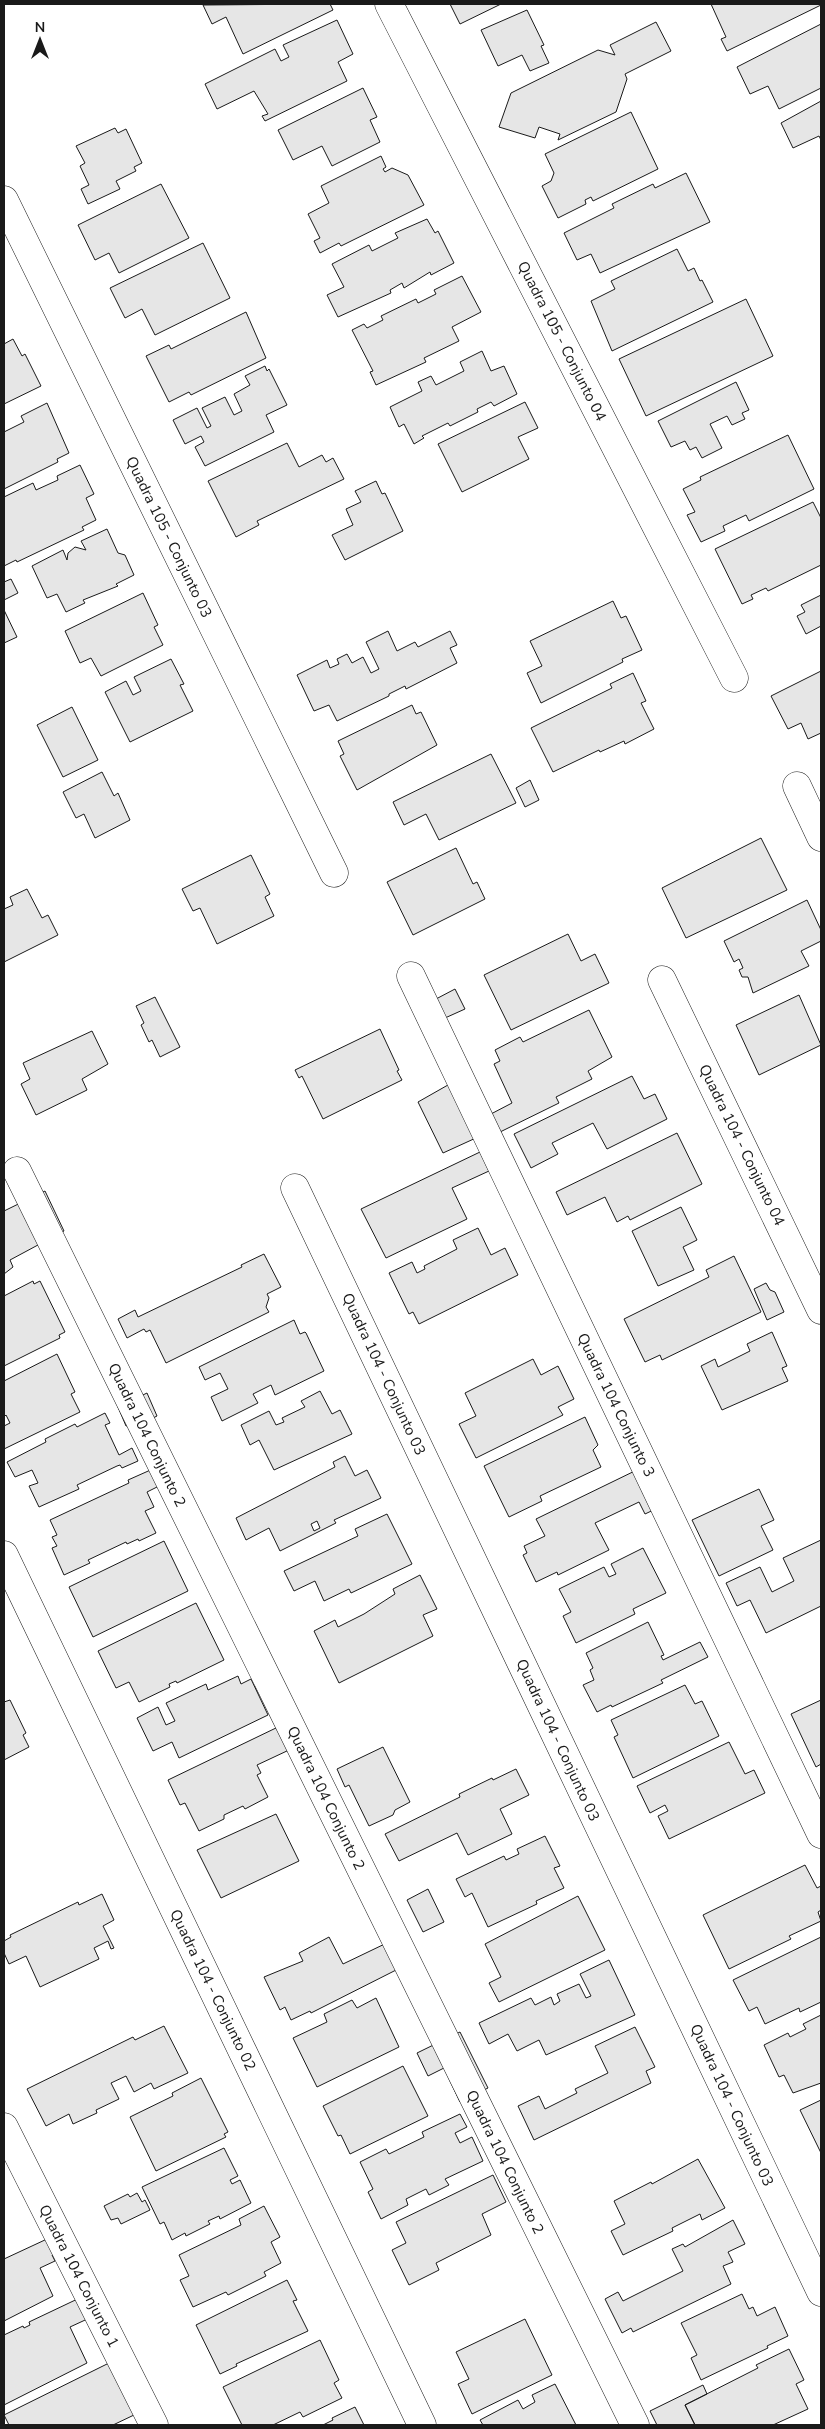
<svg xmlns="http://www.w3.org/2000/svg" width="825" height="2429" viewBox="0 0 825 2429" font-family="'Nunito Sans',sans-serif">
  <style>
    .building { fill: #e6e6e6; stroke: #1a1a1a; fill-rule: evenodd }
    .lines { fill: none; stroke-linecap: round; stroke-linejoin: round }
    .minor-casing { stroke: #1a1a1a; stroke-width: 29 }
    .minor { stroke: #fff; stroke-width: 28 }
    .labels { text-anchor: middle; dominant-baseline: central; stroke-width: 4; stroke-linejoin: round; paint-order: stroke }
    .street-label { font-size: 15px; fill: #1a1a1a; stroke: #fff }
  </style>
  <rect width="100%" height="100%" fill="#fff"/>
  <path class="building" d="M330 4 333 10 243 54 226 17 212 24 203 5Z
    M450 4H501L460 24Z
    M711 4H821V5L727 51 721 39 726 37Z
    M527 10 544 45 541 46 549 63 530 71 522 55 498 66 481 30Z
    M337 20 353 54 338 62 347 81 265 121 262 116 268 114 254 91 217 109 205 84 275 49 281 61 289 57 283 45Z
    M656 22 671 51 625 74 627 79 616 112 558 140 560 134 539 127 535 138 499 127 511 93 598 50 615 55 610 45Z
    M821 24V88L779 109 768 86 750 94 737 67Z
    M363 88 377 117 370 120 380 142 332 166 322 146 293 160 278 130Z
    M821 101V140L819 136 793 148 781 123Z
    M631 112 658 169 593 201 591 197 585 200 586 204 558 218 542 186 551 181 554 173 545 154Z
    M115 128 118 133 126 129 142 163 134 167 136 171 116 181 120 189 88 204 81 189 89 185 80 166 85 163 76 146Z
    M381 156 386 167 383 169 385 172 392 168 408 175 424 205 341 246 339 243 320 253 314 241 320 238 308 214 329 203 321 186Z
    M686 173 710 222 600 273 591 254 577 260 564 233 614 208 612 204 653 184 655 188Z
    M161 184 189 238 119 273 109 253 95 260 78 225Z
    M427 219 435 233 438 231 454 263 431 275 430 272 404 288 402 283 390 290 391 293 338 317 327 295 344 287 332 264 369 245 372 251 398 238 395 233Z
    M203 243 230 298 155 335 142 309 125 318 110 288Z
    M677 249 688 271 694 268 700 281 702 280 713 302 612 351 591 301 615 289 611 281Z
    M462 276 481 312 452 327 459 341 424 358 426 362 376 385 370 372 373 371 352 330 364 324 367 328 383 320 381 316 416 299 418 303 436 294 434 290Z
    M746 299 773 356 646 416 619 359Z
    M246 312 266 358 191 395 189 392 169 402 146 356 169 345 171 349Z
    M13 339 22 356 25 354 41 386 4 404V344Z
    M482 351 491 371 504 366 517 394 494 406 491 402 477 409 478 412 450 426 448 423 422 436 424 438 414 444 404 424 399 427 390 407 422 391 418 382 431 376 436 385 464 371 460 362Z
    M265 366 267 371 269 369 287 405 266 415 274 432 205 466 195 447 204 442 201 436 185 444 173 420 197 408 207 428 211 426 202 408 225 397 234 415 242 411 234 394 250 385 245 376Z
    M736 382 749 410 742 413 745 419 732 425 727 416 710 424 722 448 702 458 696 447 690 450 685 441 671 447 658 421Z
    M525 402 538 428 518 437 529 459 462 492 438 444Z
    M47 403 69 453 57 459 58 462 4 489V432L24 422 21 416Z
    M788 435 814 489 749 521 746 515 723 526 725 531 701 542 687 515 695 512 683 489 701 480 700 477Z
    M287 443 299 467 322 455 326 462 333 458 344 479 257 521 259 525 236 537 208 481Z
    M80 465 94 494 86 498 96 520 82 527 84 530 17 562 16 560 4 566V497L33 483 36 490 58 480 57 476Z
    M376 481 382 494 385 493 403 531 345 560 332 535 353 525 346 509 361 502 355 491Z
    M813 502 821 518V565L768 591 766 588 751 595 753 599 742 604 715 549Z
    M107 529 118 553 125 555 134 575 116 584 118 586 83 600 85 603 66 612 57 594 47 598 32 566 63 550 67 560 68 553 75 547 86 550 81 541Z
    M11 579 18 593 4 600V582Z
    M143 593 158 625 154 627 163 645 101 676 91 658 80 663 65 631Z
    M821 595V626L806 634 797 616 805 612 801 605Z
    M613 601 621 618 626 616 642 650 622 659 623 662 541 703 527 673 542 666 530 641Z
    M4 610 17 637 4 643Z
    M388 631 397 651 415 642 418 647 450 631 457 645 450 648 457 663 406 689 405 686 389 694V696L337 721 329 705 314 711 297 675 327 660 330 668 339 664 337 659 347 654 352 663 363 657 371 673 379 669 366 642Z
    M171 659 184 684 180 685 193 711 130 742 105 692 126 681 133 695 141 691 134 677Z
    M821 671V733L808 739 801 723 788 729 771 696Z
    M633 673 646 701 641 703 654 729 625 744 624 741 600 752 599 750 553 772 531 728 612 688 610 684Z
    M412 705 416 714 421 712 437 745 357 790 340 756 344 754 338 741Z
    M72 707 98 760 63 777 37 725Z
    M491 754 516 803 439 840 426 814 404 825 393 802Z
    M102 772 114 796 118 793 130 820 95 838 84 814 76 818 63 792Z
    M530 780 539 800 525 807 516 788Z
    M761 838 787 890 686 938 662 888Z
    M456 848 473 884 477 882 485 899 413 935 387 882Z
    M251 855 270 894 265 897 274 916 217 944 200 908 193 911 182 889Z
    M27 889 42 918 48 915 58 935 4 962V909L13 905 10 897Z
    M807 900 821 930V941L801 951 809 966 753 993 748 977H742L739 970 743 968 739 959 734 962 724 941Z
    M568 934 581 961 595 954 609 983 511 1030 484 975Z
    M455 989 465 1009 445 1018 436 999Z
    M799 995 821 1045 759 1075 736 1025Z
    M155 997 180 1047 160 1057 152 1040 149 1042 141 1025 144 1023 136 1006Z
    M589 1010 612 1057 588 1071 592 1079 556 1097 559 1103 498 1133 489 1115 512 1103 494 1064 500 1061 495 1050 520 1037 523 1042Z
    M380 1029 399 1070 397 1071 402 1080 323 1119 302 1076 299 1078 295 1070Z
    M92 1031 108 1064 82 1079 87 1090 36 1115 21 1084 30 1079 23 1063Z
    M632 1076 644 1099 655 1094 667 1119 607 1149 593 1123 552 1143 558 1154 531 1168 514 1134Z
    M462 1077 489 1132 443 1153 418 1102Z
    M677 1133 702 1184 630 1220 628 1216 617 1222 605 1197 567 1215 556 1192Z
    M480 1152 489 1171 452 1188 467 1219 386 1258 361 1209Z
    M45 1191 64 1231 10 1260 13 1267 4 1274V1211Z
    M681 1207 697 1240 683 1247 694 1270 658 1286 632 1231Z
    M478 1228 491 1255 505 1248 518 1275 419 1324 413 1312 409 1314 389 1273 412 1262 417 1273 425 1269 424 1266 457 1249 453 1240Z
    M264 1254 281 1287 267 1294 269 1298 266 1307 269 1312 166 1363 150 1330 146 1332 144 1329 127 1338 118 1319 135 1310 138 1317 242 1267 241 1265Z
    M734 1256 761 1312 662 1360 660 1355 645 1362 624 1319 709 1277 706 1270Z
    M33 1281 34 1284 40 1281 65 1332 59 1335 60 1338 4 1366V1296Z
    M766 1283 770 1290 775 1292 784 1312 767 1320 754 1289Z
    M294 1320 300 1334 305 1332 306 1333 324 1371 275 1395 271 1385 253 1394 258 1403 222 1421 211 1397 228 1389 220 1373 205 1380 199 1367Z
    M772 1332 787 1366 782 1368 788 1381 722 1410 701 1366 715 1359 718 1367 750 1351 747 1344Z
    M57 1354 75 1392 71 1394 80 1412 4 1449V1426L10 1423 6 1415 4 1417V1381Z
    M533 1359 541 1375 558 1366 574 1399 558 1407 563 1415 476 1458 459 1424 476 1416 465 1393Z
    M320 1391 332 1414 340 1410 352 1434 274 1470 259 1440 250 1445 241 1425 269 1411 276 1425 284 1422 282 1418 305 1407 301 1401Z
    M147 1393 157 1416 147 1421V1423L126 1426 118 1407Z
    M105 1413 110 1423 105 1425 119 1455 132 1448 138 1461 122 1468 120 1465 117 1466 77 1485 79 1489 39 1507 29 1486 38 1483 32 1470 15 1477 7 1462 46 1442 45 1439 75 1424 77 1427Z
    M585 1417 598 1445 593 1450 601 1467 540 1496 542 1501 509 1517 484 1466Z
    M345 1456 355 1476 367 1470 381 1498 334 1520 336 1523 280 1551 269 1528 246 1540 236 1518 335 1467 333 1462ZM317 1521 320 1528 314 1531 311 1524Z
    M645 1466 664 1505 645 1514 639 1502 595 1523 609 1550 558 1575 557 1572 536 1582 523 1555 527 1553 524 1546 545 1536 536 1519Z
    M155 1468 163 1484 147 1492 154 1507 145 1511 156 1533 139 1541 138 1539 127 1544 126 1542 88 1560 90 1563 64 1575 52 1548 57 1546 52 1537 57 1535 50 1520 129 1483 128 1480Z
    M759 1489 774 1520 761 1526 773 1550 719 1576 692 1520Z
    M387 1514 412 1564 351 1593 349 1589 324 1601 315 1581 294 1591 284 1571 358 1536 355 1529Z
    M821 1540V1606L766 1633 750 1600 737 1606 726 1583 760 1567 772 1592 794 1581 783 1558Z
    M164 1541 188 1591 93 1637 69 1587Z
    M643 1548 666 1593 633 1609 635 1614 576 1643 563 1616 571 1612 559 1589 604 1567 609 1577 616 1574 611 1564Z
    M420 1575 437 1609 423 1615 433 1636 339 1683 314 1631 335 1620 338 1627 364 1614 395 1594 393 1589Z
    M196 1603 224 1660 177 1683 176 1681 169 1684 170 1687 139 1702 129 1682 116 1688 98 1651Z
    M648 1622 664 1655 661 1656 663 1660 700 1642 708 1657 661 1680 663 1683 612 1707 611 1705 597 1712 583 1685 594 1680 590 1670 593 1668 586 1653Z
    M238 1676 241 1684 251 1679 268 1715 179 1758 172 1742 153 1751 137 1718 158 1707 166 1725 175 1721 166 1703 206 1684 208 1690Z
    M685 1685 695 1704 702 1701 719 1736 633 1778 614 1737 618 1735 611 1720Z
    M10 1700 26 1733 23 1735 29 1747 4 1760V1702Z
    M821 1700V1764L816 1767 791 1714Z
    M278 1727 289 1750 257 1765 261 1773 257 1775 268 1797 245 1809 243 1806 224 1815V1819L199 1831 185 1803 180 1805 168 1780Z
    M729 1742 745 1774 754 1770 765 1793 669 1839 658 1816 668 1811 665 1805 650 1813 637 1786Z
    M383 1747 410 1802 395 1810 393 1815 369 1826 349 1785 345 1787 337 1769Z
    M516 1769 529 1795 500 1809 512 1834 468 1855 457 1833 399 1861 385 1834 460 1797 459 1794 492 1778 493 1780Z
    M276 1814 299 1861 221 1898 197 1850Z
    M545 1836 560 1866 554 1868 564 1888 536 1901 537 1904 488 1927 472 1893 465 1897 456 1879 504 1856 506 1860 519 1854 517 1849Z
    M805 1865 817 1888 821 1886V1910L818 1912 821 1921 789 1936 791 1939 729 1969 703 1915Z
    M428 1889 444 1922 423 1932 407 1900Z
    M102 1894 114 1920 103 1926 114 1948 111 1949 108 1941 94 1948 99 1959 40 1987 26 1956 9 1964 4 1953V1941L11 1937 10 1935 78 1902 79 1905Z
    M578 1896 605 1950 499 2002 489 1983 501 1977 485 1944Z
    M329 1937 343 1964 393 1940 404 1966 311 2013 310 2011 291 2020 285 2007 280 2010 264 1977 303 1961 299 1953Z
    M821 1937V2002L800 2012 799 2008 765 2024 757 2007 749 2011 733 1980Z
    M609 1960 635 2015 546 2055 539 2040 517 2051 508 2034 489 2044 479 2023 531 1998 535 2005 551 1997 554 2005 560 2001 557 1994 579 1984 586 1998 591 1996 580 1974Z
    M376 1998 399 2047 317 2087 293 2038 327 2022 324 2014 352 2000 357 2008Z
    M821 2015V2083L793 2093 784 2075 779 2077 764 2045 788 2033 790 2037 806 2029 803 2024Z
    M164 2026 188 2073 154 2089 151 2083 134 2092 126 2076 111 2083 119 2099 96 2110 97 2113 73 2124 69 2114 46 2126 27 2089 133 2037 135 2040Z
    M635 2027 655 2067 646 2071 651 2083 534 2140 518 2106 539 2096 545 2109 577 2093 575 2089 608 2073 595 2046Z
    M460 2032 488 2088 460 2102 444 2068 428 2076 417 2053Z
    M403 2066 428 2116 350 2154 341 2135 338 2136 323 2106Z
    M201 2078 228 2132 224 2134 226 2137 156 2171 130 2117 173 2096 172 2093Z
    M821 2100V2153L800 2110Z
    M460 2114 467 2127 455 2133 460 2143 472 2137 483 2161 445 2179 449 2185 429 2195 426 2189 406 2199 408 2205 381 2219 368 2192 373 2189 360 2162 386 2149 389 2154 424 2137 422 2132Z
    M224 2148 238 2176 230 2180 232 2184 240 2180 251 2203 220 2219 219 2216 208 2221 210 2224 186 2236 185 2233 172 2240 164 2222 160 2224 142 2187Z
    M698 2159 725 2208 702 2220 700 2214 672 2228 673 2231 623 2255 611 2231 625 2224 614 2201 651 2182 652 2184Z
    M493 2175 506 2202 482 2214 491 2235 436 2263 439 2270 409 2285 392 2250 406 2243 396 2222Z
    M137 2193 142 2202 145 2200 150 2210 121 2224 118 2218 111 2220 104 2206 128 2194 130 2197Z
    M264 2206 280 2237 271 2242 281 2263 264 2272 266 2276 228 2295 226 2292 193 2307 180 2280 189 2276 179 2255 241 2225 239 2219Z
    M733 2220 745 2244 728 2252 733 2262 723 2266 731 2284 633 2332 631 2328 622 2333 605 2299 618 2292 623 2301 683 2271 672 2249 683 2244 685 2247Z
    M47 2239 57 2253 52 2255 55 2261 40 2268 53 2296 4 2321V2259Z
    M287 2280 297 2300 293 2301 308 2331 236 2364 237 2366 220 2374 196 2325Z
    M88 2294 96 2315 70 2327 87 2363 4 2405V2335L23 2326 24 2328 30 2325 29 2322Z
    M742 2294 749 2309 753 2307 757 2316 775 2307 788 2336 767 2346 768 2348 701 2380 691 2358 697 2355 681 2323Z
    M525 2319 552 2375 472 2414 458 2384 469 2379 456 2352Z
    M320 2340 339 2380 334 2383 342 2398 303 2417 300 2412 273 2425H242L223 2387Z
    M789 2349 804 2380 796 2384 808 2409 773 2425H695L685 2405 758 2368 756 2365Z
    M109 2363 134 2415 113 2425H9L4 2415Z
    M555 2384 576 2425H483L480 2420 518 2400 523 2409 535 2402 532 2395Z
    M703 2385 707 2394 685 2405 695 2425H657L650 2411Z
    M355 2407 364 2425H323L333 2420 332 2418Z"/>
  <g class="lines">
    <defs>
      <path id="minor" d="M389 4 734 678
        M4 200 334 873
        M797 786 821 837
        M411 976 821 1834
        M662 980 821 1310
        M17 1171 635 2425
        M295 1188 821 2292
        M4 1555 422 2425
        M4 2127 154 2425"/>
    </defs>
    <use href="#minor" class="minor-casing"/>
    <use href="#minor" class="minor"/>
  </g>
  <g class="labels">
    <g class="street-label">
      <text transform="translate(562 341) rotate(63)">Quadra 105 - Conjunto 04</text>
      <text transform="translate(169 537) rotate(64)">Quadra 105 - Conjunto 03</text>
      <text transform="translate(742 1145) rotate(64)">Quadra 104 - Conjunto 04</text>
      <text transform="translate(384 1374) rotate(65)">Quadra 104 - Conjunto 03</text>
      <text transform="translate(616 1405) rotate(64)">Quadra 104 Conjunto 3</text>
      <text transform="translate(147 1435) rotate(64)">Quadra 104 Conjunto 2</text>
      <text transform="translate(558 1740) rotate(65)">Quadra 104 - Conjunto 03</text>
      <text transform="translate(326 1798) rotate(64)">Quadra 104 Conjunto 2</text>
      <text transform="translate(213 1990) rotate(64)">Quadra 104 - Conjunto 02</text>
      <text transform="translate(732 2105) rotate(65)">Quadra 104 - Conjunto 03</text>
      <text transform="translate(505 2162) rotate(64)">Quadra 104 Conjunto 2</text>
      <text transform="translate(79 2276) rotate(63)">Quadra 104 Conjunto 1</text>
    </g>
  </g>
  <rect width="825" height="2429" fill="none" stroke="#1a1a1a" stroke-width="10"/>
  <g transform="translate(40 40)" stroke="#ffffff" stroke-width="4" paint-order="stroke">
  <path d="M0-4L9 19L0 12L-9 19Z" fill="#1a1a1a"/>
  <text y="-8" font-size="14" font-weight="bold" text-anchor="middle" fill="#1a1a1a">N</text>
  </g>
</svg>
